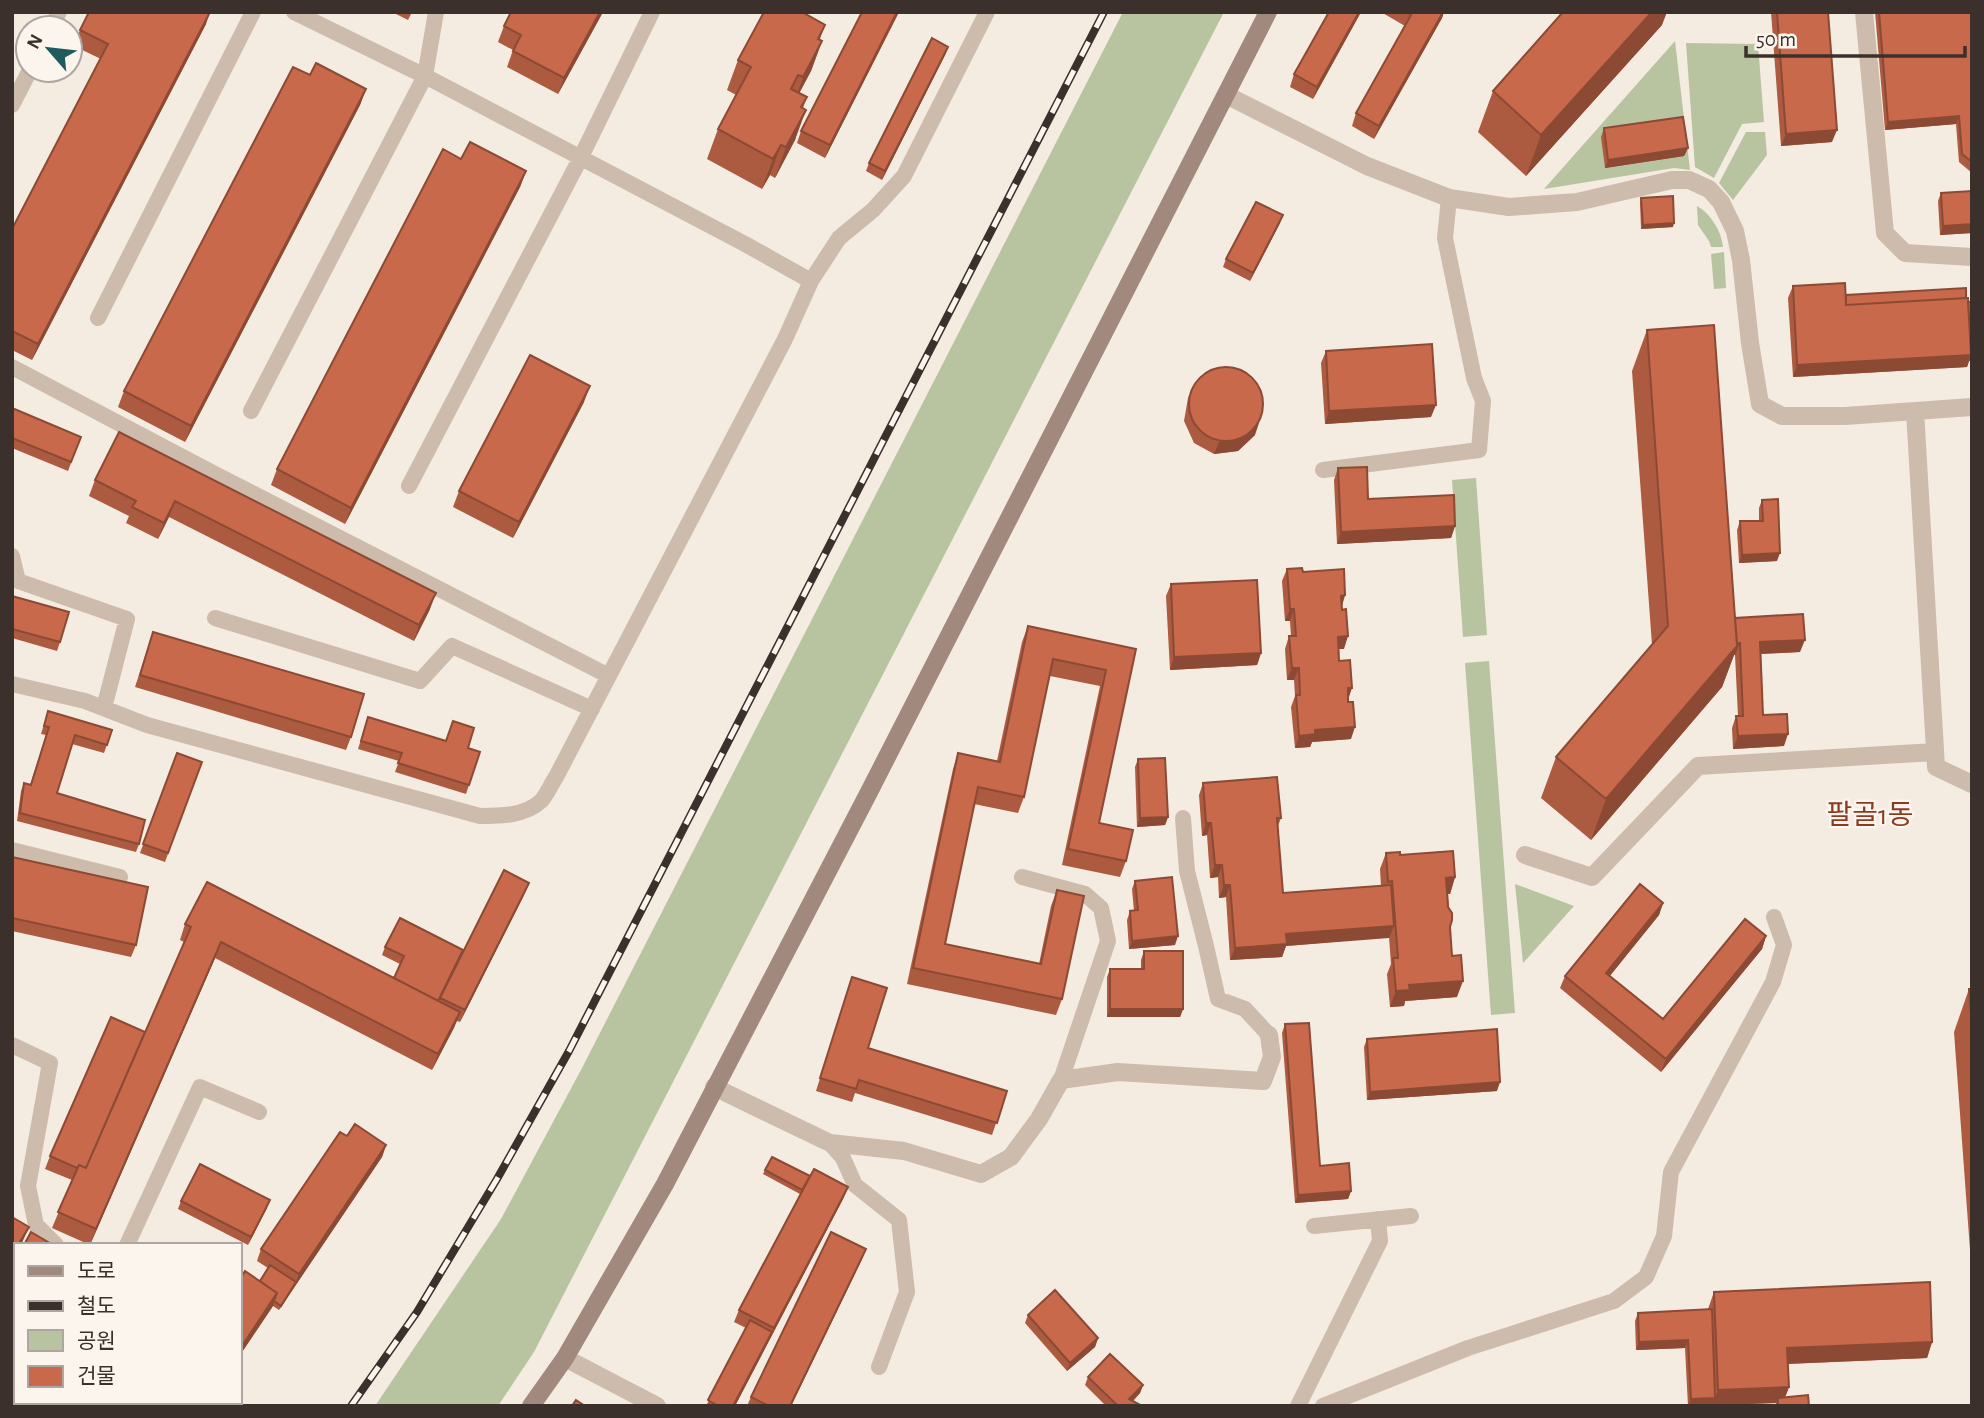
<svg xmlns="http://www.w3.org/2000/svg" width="1984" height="1418" viewBox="0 0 1984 1418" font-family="'Alegreya Sans','Noto Sans KR',sans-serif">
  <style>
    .green { fill: #b8c4a0 }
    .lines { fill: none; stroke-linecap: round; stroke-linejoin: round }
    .lane { stroke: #cdbbac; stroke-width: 16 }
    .street { stroke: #cdbbac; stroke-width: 18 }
    .secondary { stroke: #a18a7d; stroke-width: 18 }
    .rail-casing { stroke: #3b302b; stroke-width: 8 }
    .rail { stroke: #fbf5ee; stroke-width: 5; stroke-dasharray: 16; stroke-linecap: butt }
    .wall { fill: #ac5a40 }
    .shaded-wall { fill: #8c4a34 }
    .building { fill: #c8694b; stroke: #8c4a34; stroke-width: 2 }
    .labels { text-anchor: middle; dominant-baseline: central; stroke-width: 5; stroke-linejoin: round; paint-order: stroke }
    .quarter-label { font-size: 28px; fill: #8c3b22; stroke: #fbf5ee }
  </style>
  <rect width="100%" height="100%" fill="#f4ebe1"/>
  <path class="green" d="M1123 12H1224L534 1352 498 1406H375L501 1219 582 1068Z
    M1675 41 1690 170 1674 168 1544 189Z
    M1686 43 1758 44 1764 122 1742 124 1714 178 1695 167Z
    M1746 132H1765L1767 155 1733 200 1719 183Z
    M1697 206C1710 213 1722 232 1723 247H1711L1709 241 1698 225Z
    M1724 252 1726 288 1714 289 1711 254Z
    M1476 478 1487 635 1463 637 1452 480Z
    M1489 661 1515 1013 1491 1015 1465 663Z
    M1515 884 1574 906 1523 963Z"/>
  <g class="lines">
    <path class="lane" d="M294 12 425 76 745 244 811 281
      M51 28 59 12
      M12 105 30 70
      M98 318 253 12
      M12 367 213 473 609 676
      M251 411 425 76 436 12
      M1323 470 1479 450 1483 401 1474 378 1445 238 1449 198
      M409 486 580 159 652 12
      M12 556 18 581 127 619 104 708
      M215 618 420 681 452 646 592 709
      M12 684 85 701 147 725 480 816C500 816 525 816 541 801 547 795 551 784 556 777L785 339 811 281 839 238 873 210 904 176 987 12
      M1183 818 1187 871 1206 946 1218 999 1245 1009 1269 1035
      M12 850 120 877
      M1022 877 1085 894 1101 908 1108 941 1061 1080
      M12 1045 50 1063 28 1186 36 1225 56 1245
      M830 1143 843 1158 855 1185 899 1220 907 1292 879 1367
      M1314 1226 1411 1216
      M127 1245 200 1087 259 1112
      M24 1406 25 1402
      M1298 1406 1380 1241 1378 1219
      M1323 1406 1468 1348 1614 1301 1646 1277 1664 1236 1671 1172 1773 982 1784 945 1774 917"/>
    <path class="street" d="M1864 12 1885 233 1905 253 1972 257
      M1226 95 1367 166 1449 198 1509 207 1577 202 1672 180H1689L1709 189 1721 202 1735 231 1741 260 1750 343 1760 404 1782 416H1845L1972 407
      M1915 411 1936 767 1972 784
      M1525 855 1592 877 1698 766 1935 752
      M714 1087 830 1143 904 1151 981 1174 1011 1157 1039 1119 1061 1080 1118 1072 1263 1081 1272 1057 1269 1035
      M565 1358 657 1406"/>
    <path class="secondary" d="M531 1406 565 1358 665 1184 868 794 1268 12"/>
    <defs>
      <path id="rail" d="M351 1406 417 1312 497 1179 569 1051 1104 12"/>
    </defs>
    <use href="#rail" class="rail-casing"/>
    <use href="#rail" class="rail"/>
  </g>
  <path class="wall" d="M392 12H412L408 20Z
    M603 12 558 94 507 67 513 50 498 42 504 26Z
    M862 12H899L825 158 797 143 801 131Z
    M1361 12 1313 99 1290 87 1294 74Z
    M1381 12H1444L1442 18 1374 139 1352 126 1356 113 1405 26Z
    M1771 12H1828L1832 142 1781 146Z
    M1875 12H1972V173L1959 162 1956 124 1885 130Z
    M206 24 32 360 12 350V229L101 59 74 46 80 30Z
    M1662 25 1526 176 1478 132 1493 91Z
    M820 40 822 41 811 71 799 93 807 97 803 108 795 140 775 178 770 175 762 189 707 159 718 129 736 95 727 90 738 60Z
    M948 47 945 55 882 180 866 171 869 163Z
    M310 75 366 89 360 105 185 442 118 407 124 391Z
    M1604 128 1688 148 1684 156 1605 168 1601 137Z
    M461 159 526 171 520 187 345 524 271 485 277 469Z
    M1972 191V233L1940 235 1938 201 1941 193Z
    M1641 198 1673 227 1641 229 1640 202Z
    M1280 223 1250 281 1223 267 1226 259Z
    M1793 286 1846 295 1966 298 1968 302H1972V361H1969L1967 367 1793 377 1788 298Z
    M1647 330 1735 618 1800 652 1761 654 1763 715 1784 746 1733 749 1732 728 1736 716H1738L1735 655H1734L1722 687 1591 840 1541 798 1556 757 1652 645 1632 371Z
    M1326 351 1431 417 1325 424 1321 363Z
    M1193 386 1255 435 1238 451 1214 454 1194 443 1184 421 1188 398Z
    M584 402 513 538 453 507 459 491Z
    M12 408 81 437 68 471 12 448Z
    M119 432 430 609 414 641 169 517 158 539 126 523 129 516 89 496 95 480Z
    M1338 468 1368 499 1455 526 1451 538 1337 544 1334 480Z
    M1762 500 1777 561 1739 563 1737 530 1740 521H1759V508Z
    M1287 569 1303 572 1345 595 1342 606 1344 649H1338L1339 661 1348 700 1351 739 1312 742 1310 747 1295 748 1291 707 1295 696 1294 680H1287L1285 649 1289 636H1291L1290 621H1285L1282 581Z
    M1171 584 1261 653 1257 665 1170 670 1166 596Z
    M12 596 60 642 57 651 12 638Z
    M1028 626 1136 649 1099 823 1126 861 1120 877 1062 865 1100 686 1050 676 1024 797 1018 813 974 804 945 944 1039 964 1051 906 1057 890 1062 999 1056 1015 907 984 953 769 958 753 997 761 1022 642Z
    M153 632 351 737 346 750 135 687Z
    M48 711 112 730 104 753 72 744 57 793 139 844 136 852 17 821 21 791 24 783 30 785 46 735 41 734Z
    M368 717 480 752 466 794 395 772 399 761 358 749Z
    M177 753 202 762 165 862 140 853Z
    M1138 759 1168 817 1165 825 1137 827 1135 767Z
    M1203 783 1281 818 1278 826 1283 893 1381 886 1380 869 1386 853 1400 855 1455 877 1450 894H1448L1452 956 1457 997 1405 1001 1404 1006 1390 1007 1387 974 1391 964 1389 937 1286 946 1282 957 1230 960 1226 897 1219 898 1218 877 1210 878 1207 835 1202 836 1199 795Z
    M12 857 136 945 131 957 12 931Z
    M1135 881 1175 945 1129 949 1127 920 1130 911H1134L1132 889Z
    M524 895 460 1022 457 1021 432 1070 215 958 90 1245 52 1228 72 1180 45 1169 50 1156 145 1032 184 942 180 940 185 924 394 978 400 964 382 955 385 947 463 950Z
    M1663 903 1659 915 1610 976 1663 1019 1766 936 1762 949 1661 1072 1560 988 1565 976Z
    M1144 951 1183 1009 1180 1017H1107V977L1110 969H1141V960Z
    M852 977 868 1048 1007 1091 992 1135 855 1093 852 1102 816 1091Z
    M1969 989H1972V1277L1954 1032Z
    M1285 1024 1320 1166 1351 1191 1348 1199 1295 1203 1282 1033Z
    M1367 1039 1497 1091 1367 1100 1364 1047Z
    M386 1145 382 1157 279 1310 273 1306 240 1355V1279L260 1281 268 1268 257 1261 261 1249Z
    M765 1170 810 1176 848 1187 843 1199 735 1406H706L746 1328 734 1322 739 1310 800 1194 763 1174Z
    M181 1201 267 1208 248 1245 178 1209Z
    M866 1249 861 1261 791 1406H747L751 1397Z
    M1714 1292 1932 1342 1927 1358 1788 1364 1789 1387 1785 1397 1809 1406H1775L1776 1403 1688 1406 1685 1348 1636 1350 1635 1321 1638 1313 1708 1309Z
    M1028 1315 1098 1338 1095 1347 1067 1371 1025 1323Z
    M1088 1377 1143 1385 1140 1393 1133 1401 1142 1406H1106L1085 1385Z"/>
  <path class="shaded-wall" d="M210 12 206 24 32 360 38 344Z
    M600 12H603L558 94 564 78Z
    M897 12H899L825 158 830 145Z
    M1359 12H1361L1313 99 1317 87Z
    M1443 12H1444L1442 18 1374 139 1379 126Z
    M1652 12H1667L1662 25 1526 176 1541 135Z
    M825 25 814 55 822 41 811 71 792 107 818 39Z
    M948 47 945 55 882 180 885 171Z
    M366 89 360 105 185 442 191 426Z
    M806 110 795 140 775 178 786 147Z
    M1959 116 1956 124 1885 130 1888 122Z
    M1837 130 1832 142 1781 146 1786 134Z
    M781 145 770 175 762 189 773 159Z
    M1688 148 1684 156 1605 168 1608 160Z
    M526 171 520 187 345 524 351 508Z
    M1283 215 1280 223 1250 281 1253 273Z
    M1674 223 1673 227 1641 229 1643 225Z
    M1972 224V233L1940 235 1943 226Z
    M1972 353V361H1969L1967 367 1793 377 1797 365Z
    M590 386 584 402 513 538 519 522Z
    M1436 405 1431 417 1325 424 1329 411Z
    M1259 423 1255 435 1238 451 1214 454 1219 442Z
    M175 501 169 517 158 539 164 523Z
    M1455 526 1451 538 1337 544 1341 532Z
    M1780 553 1777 561 1739 563 1742 555Z
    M436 593 430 609 414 641 419 625Z
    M1345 595 1341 608V596Z
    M1290 609H1294L1290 621H1285Z
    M1348 636 1344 649H1333L1338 637Z
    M1805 640 1800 652 1756 654 1760 642Z
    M1736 643H1740L1735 655H1734L1722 687 1591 840 1606 799Z
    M1261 653 1257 665 1170 670 1174 657Z
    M1292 668H1299L1294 680H1287Z
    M1348 688H1352L1348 700Z
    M1355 727 1351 739 1312 742 1310 747 1295 748 1299 736 1315 730Z
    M1788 734 1784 746 1733 749 1738 736Z
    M1168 817 1165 825 1137 827 1140 818Z
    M1206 823H1211L1207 835 1202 836Z
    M1215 865H1222L1218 877 1210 878Z
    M1455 877 1450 894H1441L1446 878Z
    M529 883 524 895 460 1022 465 1010Z
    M1224 885H1230L1226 897 1219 898Z
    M1663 903 1659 915 1602 985 1606 973Z
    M1394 926 1389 938 1286 946 1282 957 1230 960 1235 948 1286 934Z
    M1178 936 1175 945 1129 949 1132 941Z
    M1766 936 1762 949 1661 1072 1666 1059Z
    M221 942 215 958 90 1245 96 1229Z
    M1463 981 1457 997 1405 1001 1404 1006 1390 1007 1396 991 1409 985Z
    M1110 1009H1183L1180 1017H1107Z
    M460 1012 454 1028 432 1070 438 1054Z
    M1500 1082 1497 1091 1367 1100 1370 1092Z
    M386 1145 382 1157 279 1310 281 1306 296 1282 299 1274Z
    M848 1187 843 1199 735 1406H733Z
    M1351 1191 1348 1199 1295 1203 1298 1195Z
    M270 1200 267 1208 248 1245 251 1237Z
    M29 1227 21 1245H18Z
    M866 1249 861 1261 791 1406H790Z
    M277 1293 273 1306 240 1355V1349Z
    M1098 1338 1095 1347 1067 1371 1070 1363Z
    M1688 1340 1685 1348 1636 1350 1639 1342Z
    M16 1341V1347L12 1353V1347Z
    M1932 1342 1927 1358 1782 1364 1787 1348Z
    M1143 1385 1140 1393 1128 1406 1129 1399Z
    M1789 1387 1783 1403 1778 1398 1776 1403 1688 1406 1691 1399 1715 1398 1718 1390Z"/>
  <path class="building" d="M89 12H210L38 344 12 331V229L108 44 80 30Z
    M511 12H600L564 78 513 51 521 35 504 26Z
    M764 12H802L825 25 818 39 822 41 803 77 798 75 791 89 807 97 801 107 806 110 786 147 781 145 773 159 718 129 751 67 738 60Z
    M862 12H897L830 145 801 131Z
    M1329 12H1359L1317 87 1294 74Z
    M1407 12H1443L1379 126 1356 113 1411 15Z
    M1563 12H1652L1541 135 1493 91Z
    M1777 12H1828L1837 130 1786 134Z
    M1879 12H1972V162L1962 154 1959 116 1888 122Z
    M932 38 948 47 885 171 869 163Z
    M316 63 366 89 191 426 124 391 293 67 310 75Z
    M1683 117 1688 148 1608 160 1604 128Z
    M470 142 526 171 351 508 277 469 443 149 461 159Z
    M1972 191V224L1943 226 1941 193Z
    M1673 196 1674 223 1643 225 1641 198Z
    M1256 202 1283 215 1253 273 1226 259Z
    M1845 283 1846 305 1968 298 1971 355 1797 365 1793 286Z
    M1966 288V298L1846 305V295Z
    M1968 302H1972L1971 353Z
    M1714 325 1737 646 1606 799 1556 757 1668 626 1647 330Z
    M1432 344 1436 405 1329 411 1326 351Z
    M530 355 590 386 519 522 459 491Z
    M1189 404a37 37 0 1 1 74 0a37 37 0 1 1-74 0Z
    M12 408 81 437 71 462 12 438Z
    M119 432 436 593 419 625 175 501 164 523 132 507 136 501 95 480Z
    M1367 467 1368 499 1454 495 1455 526 1341 532 1338 468Z
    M1778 499 1780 553 1742 555 1740 521H1763L1762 500Z
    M1302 568 1303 572 1344 569 1345 595 1341 596 1342 610 1346 609 1348 636 1338 637 1339 661 1350 660 1352 688H1348V702H1353L1355 727 1315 730V734L1299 736 1296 695H1300L1299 668H1292L1289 636H1296L1294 609H1290L1287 569Z
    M1257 580 1261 653 1174 657 1171 584Z
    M12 596 69 612 60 642 12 629Z
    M1803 614 1805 640 1760 642 1763 715 1787 714 1788 734 1738 736 1736 716H1743L1740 643H1737L1735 618Z
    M1028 626 1136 649 1099 823 1133 830 1126 861 1068 849 1106 670 1053 659 1024 797 978 787 945 944 1041 964 1057 890 1084 896 1062 999 913 968 958 753 1000 762Z
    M153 632 364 694 351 737 140 675Z
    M48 711 112 730 107 745 75 735 57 793 145 820 139 844 20 813 24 783 31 785 49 727 44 726Z
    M368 717 446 741 453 721 474 728 468 748 480 752 469 785 398 763 402 753 361 741Z
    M177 753 202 762 168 853 143 844Z
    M1165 758 1168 817 1140 818 1138 759Z
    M1277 777 1281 818H1277L1283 893 1391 885 1394 926 1286 934 1287 944 1235 948 1230 885H1224L1222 865H1215L1211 823H1206L1203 783Z
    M1453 851 1455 877 1446 878 1448 907 1452 913V920L1450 927 1452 956 1461 955 1463 981 1409 985 1410 990 1396 991 1393 958H1398L1392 881 1388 882 1386 853 1400 852V855Z
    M12 857 148 887 136 945 12 918Z
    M504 870 529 883 465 1010 440 998Z
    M1172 877 1178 936 1132 941 1130 911 1138 910 1135 881Z
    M207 882 460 1012 438 1054 221 942 96 1229 58 1212 79 1165 86 1168 191 927 185 924Z
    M1640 884 1663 903 1606 973 1663 1019 1745 919 1766 936 1666 1059 1565 976Z
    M400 918 463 950 438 1001 394 978 404 956 385 947Z
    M1144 951H1183V1009H1110V969H1144Z
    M852 977 887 988 868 1048 1007 1091 997 1123 859 1080 856 1089 820 1078Z
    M1969 989H1972V1026Z
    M111 1017 145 1032 86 1168 79 1165 77 1168 50 1156Z
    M1309 1023 1320 1166 1349 1163 1351 1191 1298 1195 1285 1024Z
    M1497 1029 1500 1082 1370 1092 1367 1039Z
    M355 1124 386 1145 299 1274 261 1249 340 1132 347 1136Z
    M772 1157 810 1176 802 1190 765 1170Z
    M200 1164 270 1200 251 1237 181 1201Z
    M814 1169 848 1187 774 1328 739 1310Z
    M12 1217 29 1227 18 1245H16V1249L12 1255Z
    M31 1232 53 1245H24Z
    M831 1232 866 1249 790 1406H769L751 1397Z
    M16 1259V1341L12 1347V1265Z
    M270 1265 296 1282 281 1306 274 1301 277 1293 260 1281Z
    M245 1271 277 1293 240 1349V1279Z
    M1930 1282 1932 1342 1787 1348 1789 1387 1718 1390 1714 1292Z
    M1055 1290 1098 1338 1070 1363 1028 1315Z
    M1712 1309 1715 1398 1691 1399 1688 1340 1639 1342 1638 1313Z
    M750 1320 772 1332 733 1406H718L708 1400Z
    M1110 1354 1143 1385 1129 1399 1142 1406H1118L1088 1377Z
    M1808 1395 1809 1406H1778V1398Z
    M576 1400 585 1406H572Z
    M96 1402H139L137 1406H94Z"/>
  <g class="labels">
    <g class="quarter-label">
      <text x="1870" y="816">팔골1동</text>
    </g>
  </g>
  <rect width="1984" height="1418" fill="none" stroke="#3b302b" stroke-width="28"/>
  <rect x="14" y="1243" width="228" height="161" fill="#fbf5ee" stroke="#aea6a0" stroke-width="2"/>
  <rect x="28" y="1266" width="35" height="10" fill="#a18a7d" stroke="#aea6a0" stroke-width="2"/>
  <text x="77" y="1278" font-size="21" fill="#3b302b">도로</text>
  <rect x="28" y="1301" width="35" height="10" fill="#3b302b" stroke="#aea6a0" stroke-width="2"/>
  <text x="77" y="1313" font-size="21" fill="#3b302b">철도</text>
  <rect x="28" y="1330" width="35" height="21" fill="#b8c4a0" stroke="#aea6a0" stroke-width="2"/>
  <text x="77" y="1348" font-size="21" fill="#3b302b">공원</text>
  <rect x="28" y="1366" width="35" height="21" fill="#c8694b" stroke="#aea6a0" stroke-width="2"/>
  <text x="77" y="1383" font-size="21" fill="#3b302b">건물</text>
  <g transform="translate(49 49) rotate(298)"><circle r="33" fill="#fbf5ee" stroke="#aea6a0" stroke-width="2"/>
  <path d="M0-5L12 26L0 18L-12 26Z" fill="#1f5a5e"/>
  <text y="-10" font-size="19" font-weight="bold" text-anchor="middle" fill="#3b302b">N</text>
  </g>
  <path d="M1746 46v10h219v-10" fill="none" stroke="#3b302b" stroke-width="3.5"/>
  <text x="1756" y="46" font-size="21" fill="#3b302b" stroke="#fbf5ee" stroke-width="5" paint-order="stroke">50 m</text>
</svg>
